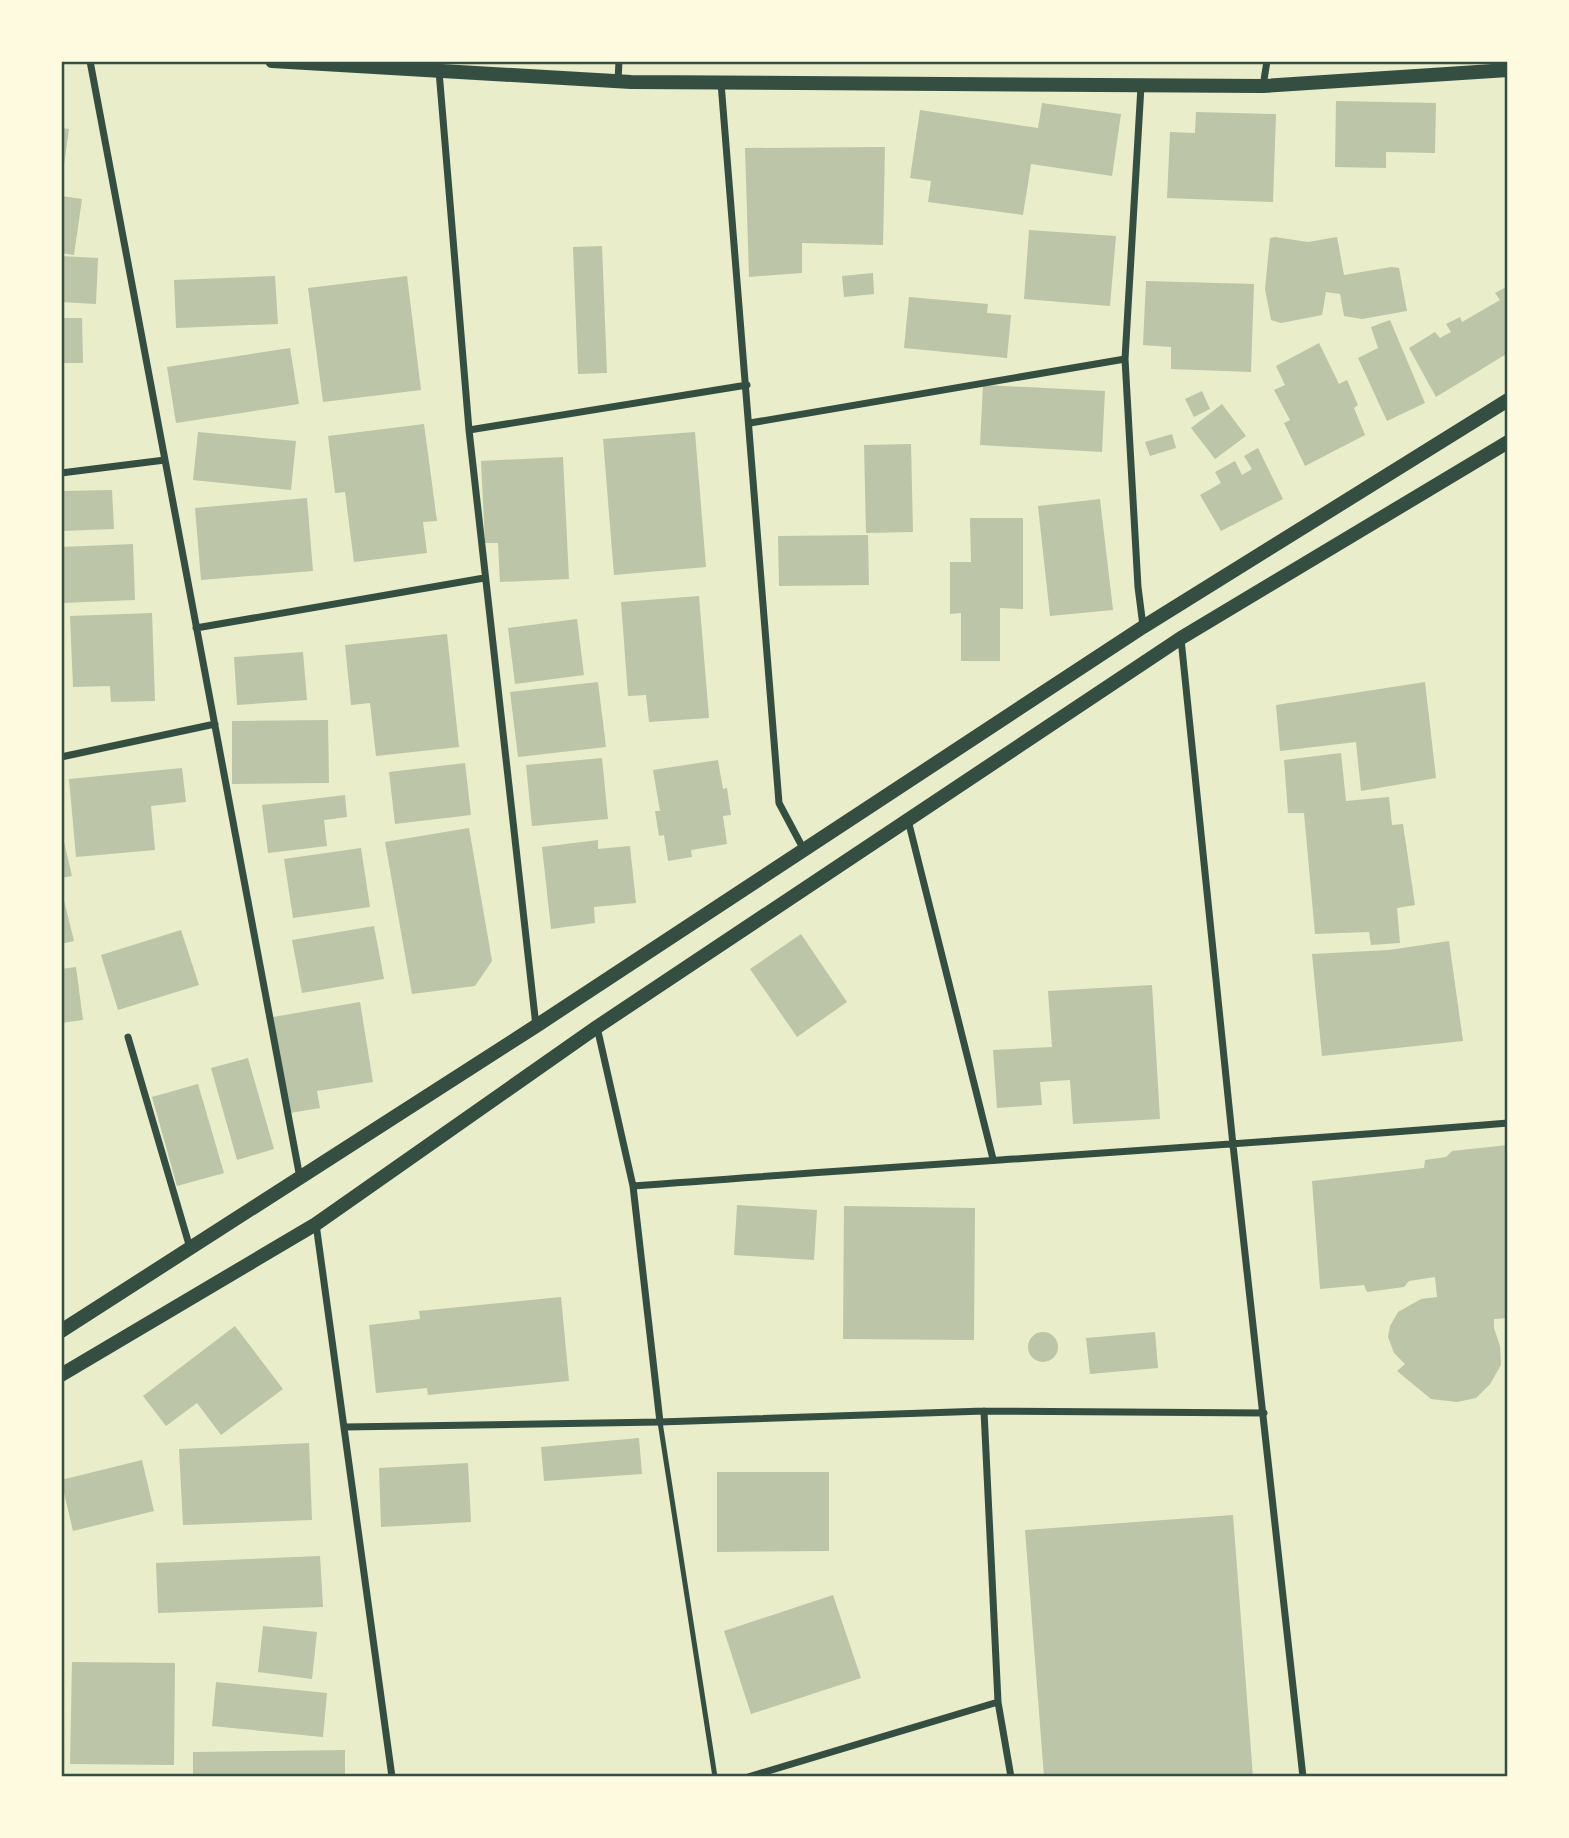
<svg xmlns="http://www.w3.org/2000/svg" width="1569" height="1838" viewBox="0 0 1569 1838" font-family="'Golos Text',sans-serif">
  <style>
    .building { fill: #bcc5a7 }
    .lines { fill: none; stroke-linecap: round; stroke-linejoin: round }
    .service { stroke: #344e41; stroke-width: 5 }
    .minor { stroke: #344e41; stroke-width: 7 }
    .secondary { stroke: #344e41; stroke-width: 14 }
    .neatline { fill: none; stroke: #344e41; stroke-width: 2.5 }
  </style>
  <rect width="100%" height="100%" fill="#e9edc9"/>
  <path class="building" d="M1336 101 1436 103 1435 153 1386 152V168L1335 167Z
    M1042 103 1121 114 1112 176 1031 164 1023 215 928 202 931 181 910 178 920 110 1038 128Z
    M1196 112 1276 114 1273 202 1167 198 1170 132 1195 133Z
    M61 128 69 129 63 172H61Z
    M885 147 883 245 802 243V273L749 277 745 148Z
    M61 196 82 199 74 255 61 253Z
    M1029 230 1116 236 1110 306 1024 299Z
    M1275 237 1308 242 1337 237 1344 275 1391 267 1399 268 1407 311 1362 319 1344 316 1340 294 1326 292 1322 315 1281 323 1271 320 1265 289 1270 238Z
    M602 246 607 373 578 374 573 247Z
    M61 256 98 258 96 304 61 302Z
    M873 273 874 294 844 297 842 276Z
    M275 276 278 324 176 328 174 280Z
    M407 276 421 390 323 402 308 288Z
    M1146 281 1254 284 1251 372 1171 369V347L1143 345Z
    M1508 286V353L1436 397 1409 348 1435 332 1440 338 1451 332 1446 324 1460 317 1462 322 1500 300 1495 293Z
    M909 297 988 304 987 313 1011 315 1007 358 904 348Z
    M61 318H82L83 363H61Z
    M1390 320 1425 403 1387 421 1358 358 1378 348 1371 327Z
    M1319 343 1339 384 1347 380 1358 405 1354 408 1365 435 1305 466 1284 423 1290 420 1274 390 1285 385 1276 366Z
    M290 348 299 404 176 423 167 367Z
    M983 385 1105 391 1102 452 980 445Z
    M1202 391 1210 409 1194 417 1185 399Z
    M1222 404 1246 436 1215 459 1191 428Z
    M424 424 437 521 423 522 427 553 354 562 345 492 335 493 328 436Z
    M198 432 296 441 291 490 193 480Z
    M695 432 706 567 614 575 603 439Z
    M1172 434 1176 448 1150 456 1145 442Z
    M911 444 913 532 866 533 864 445Z
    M1258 448 1283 499 1221 531 1200 495 1221 483 1215 472 1235 461 1242 475 1252 469 1244 456Z
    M563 457 569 579 500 582 498 543H485L481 461Z
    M112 490 114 529 61 531V491Z
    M307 498 313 571 201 580 195 508Z
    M1100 499 1113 610 1050 616 1038 506Z
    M970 518H1023V609L1000 608V661H961V613L950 614V562H971Z
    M868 535 869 585 779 586 778 536Z
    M133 544 135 600 61 603V547Z
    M699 596 709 718 649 722 646 695 628 696 621 602Z
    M152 613 155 701 111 702 110 686 73 687 70 616Z
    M577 619 584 675 515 684 508 628Z
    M447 634 459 747 376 756 370 703 351 705 345 645Z
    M303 652 307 700 237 705 234 657Z
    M598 682 606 747 518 757 510 692Z
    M1425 682 1436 778 1361 791 1356 742 1280 751 1276 705Z
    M328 720 329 783 232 784V721Z
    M1341 753 1346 801 1389 797 1392 825 1403 824 1415 905 1397 908 1400 943 1371 945 1369 932 1315 934 1304 813H1288L1284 760Z
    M602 758 608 819 532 826 526 765Z
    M718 760 723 789 727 788 731 815 723 816 727 844 691 850 692 857 668 861 664 835 659 836 655 811H660L653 770Z
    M465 763 471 815 395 824 389 772Z
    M182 768 186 802 151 806 155 850 76 857 69 779Z
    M345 795 347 817 324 820 327 846 268 853 262 805Z
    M469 828 492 961 475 986 412 994 385 842Z
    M61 829 72 876 61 878Z
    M598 840V849L630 846 636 903 594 907 595 923 551 929 542 847Z
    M361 848 370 907 293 918 284 859Z
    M61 888 74 941 61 944Z
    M374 926 384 979 302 993 292 940Z
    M181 930 199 985 118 1010 101 955Z
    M801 934 847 1002 797 1037 750 969Z
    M1449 941 1463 1041 1322 1056 1312 954 1389 950Z
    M76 967 83 1020 61 1023V969Z
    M1152 985 1160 1119 1073 1124 1070 1080 1040 1082 1042 1105 997 1108 993 1050 1052 1047 1048 991Z
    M360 1002 373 1082 317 1091 320 1108 290 1113 273 1017Z
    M248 1058 274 1149 237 1160 211 1068Z
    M198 1084 224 1173 177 1186 152 1097Z
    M1508 1145V1318L1494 1319V1328L1500 1346 1501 1365 1490 1384 1476 1398 1457 1402 1431 1399 1397 1371 1405 1364 1394 1353 1388 1337 1390 1326 1398 1312 1421 1299 1437 1297 1435 1277 1409 1281 1404 1287 1367 1292 1364 1285 1320 1289 1312 1181 1424 1168 1425 1160 1446 1157 1452 1151Z
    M737 1205 817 1210 814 1260 734 1255Z
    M844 1206 975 1208 974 1340 843 1339Z
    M561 1297 569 1381 428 1395 427 1388 376 1393 369 1325 420 1319 419 1311Z
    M235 1326 283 1389 221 1435 197 1403 166 1426 143 1396Z
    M1028 1347a15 15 0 1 1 30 0a15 15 0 1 1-30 0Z
    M1155 1332 1158 1368 1090 1374 1086 1338Z
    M639 1438 642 1474 544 1481 541 1447Z
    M309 1443 312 1520 183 1525 179 1449Z
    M142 1460 154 1511 73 1531 61 1480Z
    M468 1463 471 1522 381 1527 379 1468Z
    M717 1472H829V1551L717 1552Z
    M1233 1515 1253 1777H1044L1025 1530Z
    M320 1556 323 1607 158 1613 156 1563Z
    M833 1595 861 1678 751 1714 724 1631Z
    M263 1626 317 1632 312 1679 258 1672Z
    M72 1662 175 1663 174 1765 70 1764Z
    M216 1682 327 1693 323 1737 212 1726Z
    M345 1750V1777H193V1752Z"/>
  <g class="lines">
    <path class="service" d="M660 1422 715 1777"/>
    <path class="minor" d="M90 61 300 1178
      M439 71 469 430 536 1026
      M618 81 619 61
      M721 83 779 803 804 850
      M1141 86 1125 359 1138 587 1143 626
      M1263 86 1267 61
      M750 423 1125 359
      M469 430 747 385
      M61 473 165 460
      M196 628 484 578
      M1181 639 1233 1145 1303 1777
      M61 757 215 724
      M908 820 993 1159
      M597 1027 633 1186 660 1422
      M128 1037 190 1248
      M633 1186C924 1164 1216 1147 1508 1123
      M316 1224 392 1777
      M984 1411 998 1702 1011 1777
      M345 1427 660 1422 984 1411 1264 1413
      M748 1777 998 1702"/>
    <path class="secondary" d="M272 61 631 82 1263 86 1508 70
      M61 1331 536 1026 1143 627 1508 400
      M61 1375 316 1224 597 1027 1181 638 1508 442"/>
  </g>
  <rect width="1569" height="1838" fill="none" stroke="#fefae0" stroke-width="126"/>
  <rect x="63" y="63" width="1443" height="1712" class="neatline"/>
</svg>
